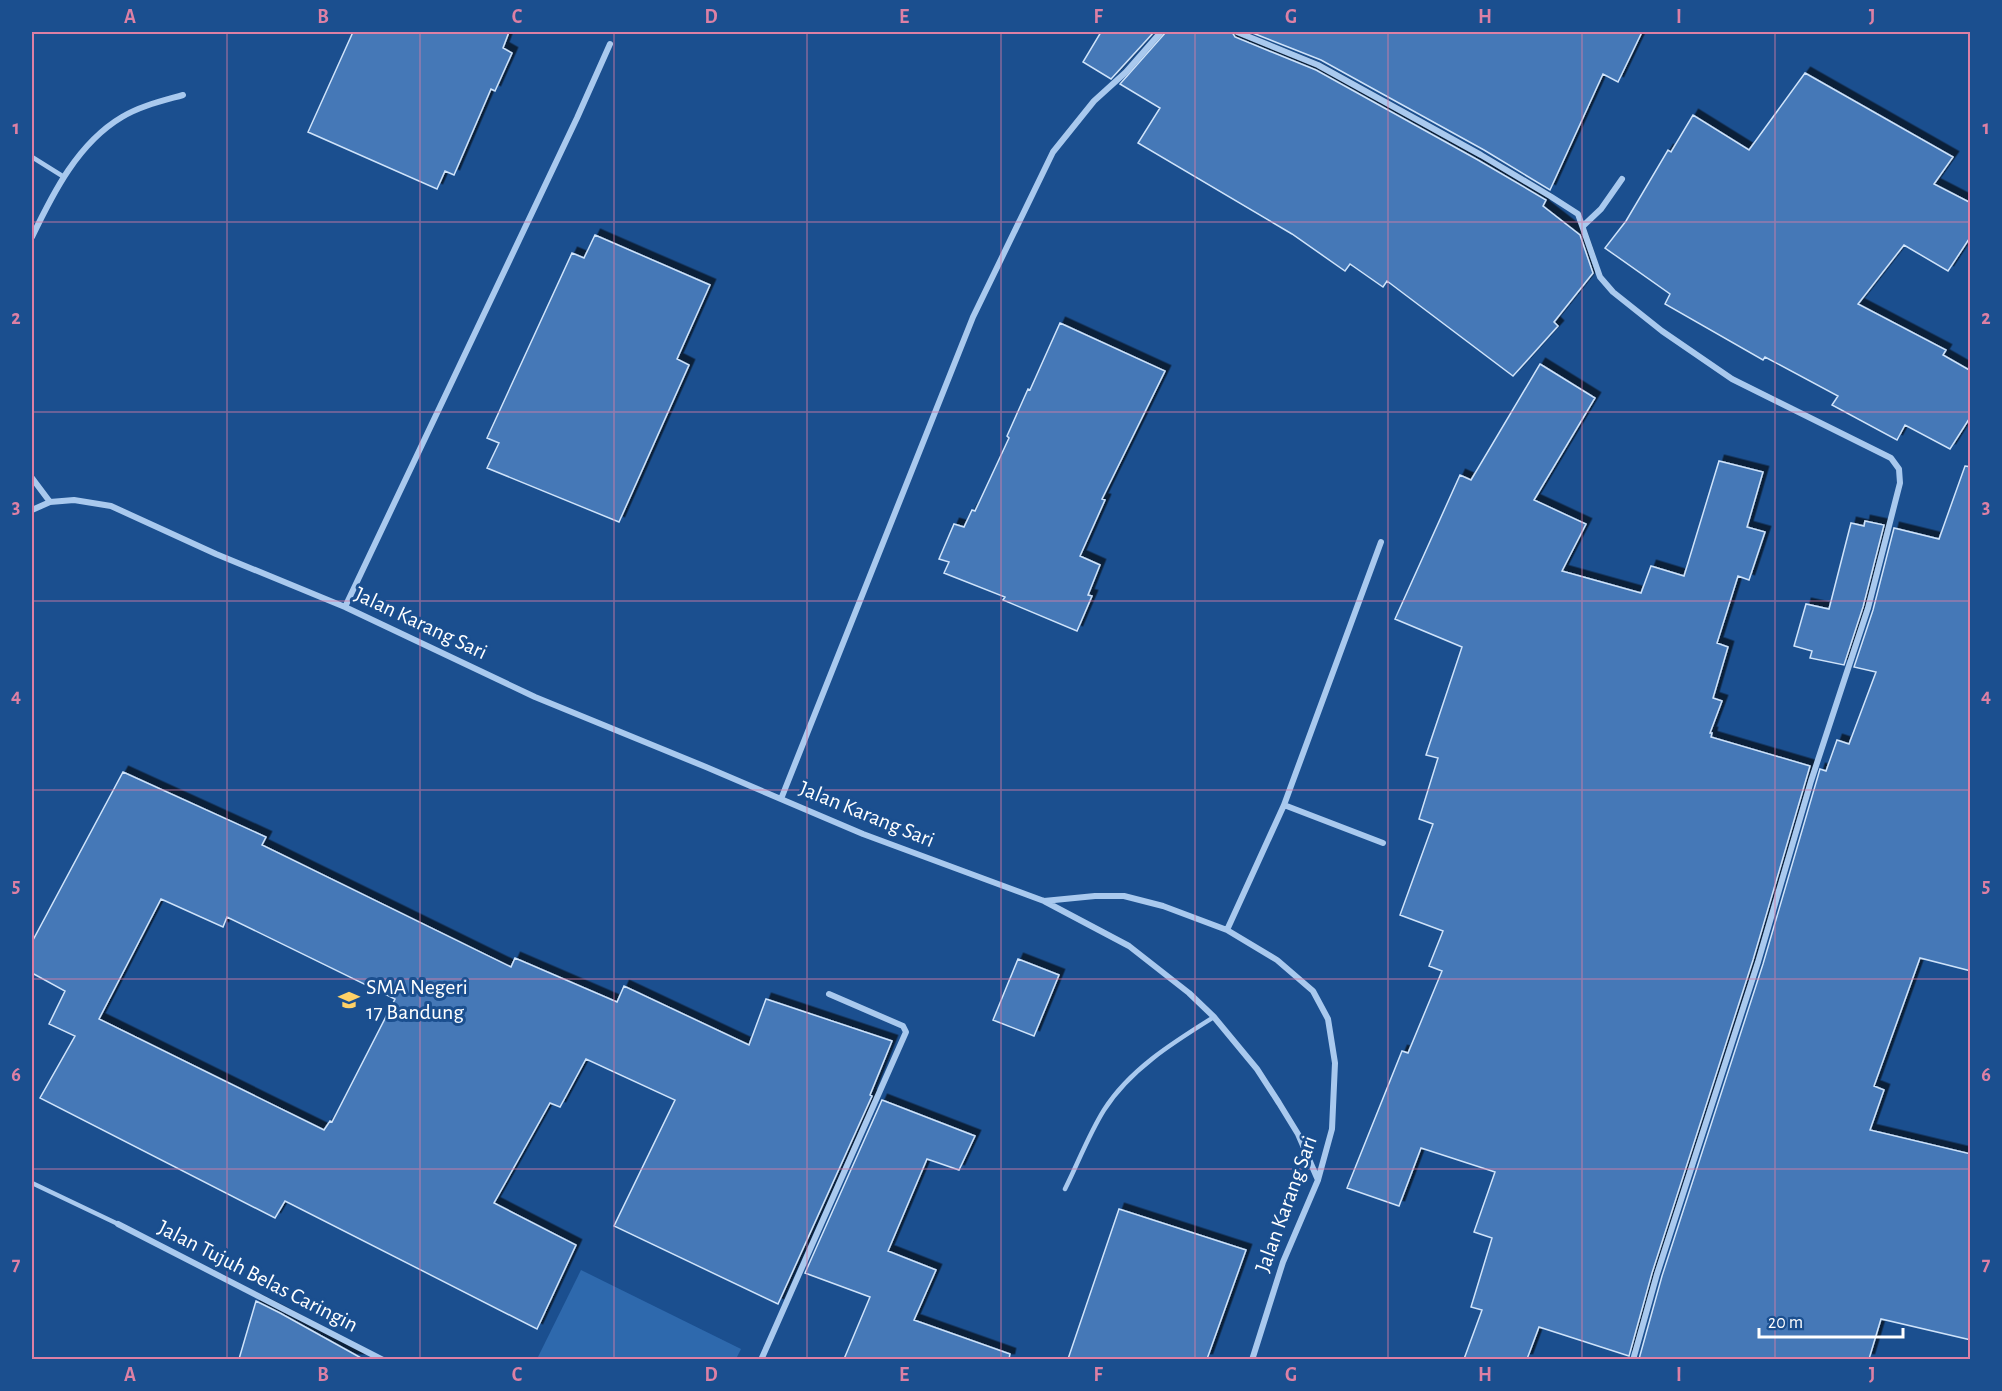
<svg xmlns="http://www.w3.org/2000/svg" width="2002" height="1391" viewBox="0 0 2002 1391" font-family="'Alegreya Sans',sans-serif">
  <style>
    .green { fill: #2e69ad }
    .building { fill: #4478b7; stroke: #cfe3fa; stroke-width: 1.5; fill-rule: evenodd; filter: url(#shadow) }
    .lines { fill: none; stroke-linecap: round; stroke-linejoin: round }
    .service { stroke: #a9c9ee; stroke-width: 4.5 }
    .minor { stroke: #a9c9ee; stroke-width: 6 }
    .grid { fill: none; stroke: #dd80a5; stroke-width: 1.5; stroke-opacity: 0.55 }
    .labels { text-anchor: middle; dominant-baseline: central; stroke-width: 6; stroke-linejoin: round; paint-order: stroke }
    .street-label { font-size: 22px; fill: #fff; stroke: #1b4f8f }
    .poi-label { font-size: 22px; fill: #fff; stroke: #1b4f8f; text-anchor: start }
    .neatline { fill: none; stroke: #dd80a5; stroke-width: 2 }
    .grid-label { font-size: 20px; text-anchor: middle; font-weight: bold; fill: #dd80a5 }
  </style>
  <defs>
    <filter id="shadow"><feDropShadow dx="5.5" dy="-5.5" stdDeviation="0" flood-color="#0009"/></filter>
  </defs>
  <rect width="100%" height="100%" fill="#1b4f8f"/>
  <path class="green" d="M581 1270 741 1349 736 1359H537Z"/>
  <path class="building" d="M353 32H509L503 48 512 53 495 91 491 89 454 175 445 171 437 189 308 132Z
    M1101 32H1154L1111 79 1083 62Z
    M1166 32H1232L1235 37 1316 70 1478 160 1546 200 1543 206 1580 235 1593 273 1554 322 1558 326 1513 376 1387 281 1383 287 1350 264 1345 271 1292 234 1138 143 1160 108 1120 84Z
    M1250 32H1642L1618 82 1603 74 1550 190 1484 150 1321 60Z
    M1805 73 1953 157 1934 184 1971 203V236L1948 271 1904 245 1858 304 1946 350 1943 355 1971 371V416L1950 449 1905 425 1897 440 1832 405 1838 396 1765 357 1763 360 1665 304 1670 294 1605 248 1626 221 1668 150 1671 152 1693 115 1749 150Z
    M595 235 710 285 677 359 689 365 619 522 487 468 499 443 487 438 572 253 584 258Z
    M1060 323 1165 371 1102 499 1105 500 1080 556 1100 565 1088 595 1092 596 1077 631 1003 600 1005 597 944 573 949 562 939 559 954 524 964 527 972 510 975 511 1009 438 1007 436 1028 389 1030 390Z
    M1540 364 1595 398 1534 500 1586 524 1562 571 1641 593 1651 566 1684 576 1719 461 1763 472 1747 527 1765 532 1749 580 1738 576 1717 643 1728 647 1713 698 1722 701 1710 733H1712L1711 737 1810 766 1753 960 1652 1273 1629 1356 1539 1327 1527 1359H1464L1482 1310 1471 1307 1492 1238 1474 1232 1495 1172 1421 1148 1399 1206 1347 1188 1402 1051 1408 1053 1442 971 1429 966 1443 931 1400 915 1433 824 1419 819 1438 758 1426 755 1462 647 1395 619 1460 475 1471 480Z
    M1965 466 1971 467V971L1920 958 1874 1086 1884 1090 1870 1130 1971 1154V1340L1881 1319 1869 1359H1639L1662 1276 1763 964 1820 769 1826 771 1837 740 1849 744 1876 672 1854 667 1873 610 1894 528 1939 539Z
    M1865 521 1884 525 1863 607 1844 665 1810 658 1812 651 1794 646 1806 604 1829 609 1851 523 1864 526Z
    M123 772 266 837 262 845 511 967 515 958 617 1002 624 986 749 1045 766 999 892 1041 870 1095 872 1096 778 1304 614 1226 675 1100 586 1059 560 1107 550 1103 494 1203 576 1245 537 1329 285 1201 275 1218 40 1098 75 1036 49 1024 65 991 32 973V942ZM161 899 223 927 227 917 395 999 332 1122 330 1121 324 1130 99 1019Z
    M1018 959 1059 975 1034 1036 993 1020Z
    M882 1100 975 1136 959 1170 927 1159 888 1251 936 1270 914 1320 1010 1354 1009 1359H844L870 1297 805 1273Z
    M1119 1209 1246 1250 1207 1359H1068Z
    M256 1301 280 1313 363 1359H239Z"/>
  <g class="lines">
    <path class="service" d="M32 157 64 177
      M32 1183 118 1224
      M1065 1189C1078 1163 1089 1134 1104 1110 1130 1069 1174 1042 1214 1017"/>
    <path class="minor" d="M1237 32 1318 65 1481 155 1550 196 1578 214 1600 277 1613 292 1662 331 1732 379 1891 458 1899 469 1900 483 1868 608 1811 781 1758 962 1657 1274 1633 1360
      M1583 226 1601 209 1622 179
      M32 237C53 193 78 143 122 117 140 106 162 101 183 95
      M32 478 50 502
      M32 510 50 502 74 500 111 506 216 554 345 607 535 697 706 767 863 834 1044 901 1095 896H1124L1163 906 1227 930 1277 960 1313 991 1328 1019 1335 1063 1332 1129 1318 1180 1283 1262 1252 1360
      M345 607 577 118 610 44
      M781 799 973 317 1053 152 1094 101 1126 72 1161 32
      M1284 805 1383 843
      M1044 901 1129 946 1189 993 1214 1017 1257 1069 1279 1103 1298 1134 1318 1180
      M1227 930 1284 805 1381 542
      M118 1224 383 1360
      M761 1360 906 1032 903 1026 829 994"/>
  </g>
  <path class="grid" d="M227 32V1360M420 32V1360M614 32V1360M807 32V1360M1001 32V1360M1195 32V1360M1388 32V1360M1582 32V1360M1775 32V1360M32 222H1970M32 412H1970M32 601H1970M32 790H1970M32 979H1970M32 1169H1970"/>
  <defs>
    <symbol id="school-bare" viewBox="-9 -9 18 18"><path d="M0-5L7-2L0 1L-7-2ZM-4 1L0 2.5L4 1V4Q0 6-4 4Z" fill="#ffd166" stroke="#1b4f8f" stroke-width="2.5" paint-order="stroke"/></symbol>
  </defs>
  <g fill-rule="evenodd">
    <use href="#school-bare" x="334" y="985" width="30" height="30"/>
  </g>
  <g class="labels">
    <g class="street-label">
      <text transform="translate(421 623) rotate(25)">Jalan Karang Sari</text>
      <text transform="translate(867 814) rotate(22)">Jalan Karang Sari</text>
      <text transform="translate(1286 1204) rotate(-70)">Jalan Karang Sari</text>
      <text transform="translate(258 1276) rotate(27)">Jalan Tujuh Belas Caringin</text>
    </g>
    <g class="poi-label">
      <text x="366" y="987">SMA Negeri<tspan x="366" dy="25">17 Bandung</tspan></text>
    </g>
  </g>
  <rect width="2002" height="1391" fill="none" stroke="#1b4f8f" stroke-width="66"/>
  <path d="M1759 1328v9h144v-9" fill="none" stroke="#ffffff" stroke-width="3"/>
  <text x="1768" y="1328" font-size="18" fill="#ffffff" stroke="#1b4f8f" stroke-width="4.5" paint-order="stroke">20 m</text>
  <rect x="33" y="33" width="1936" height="1325" class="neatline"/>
  <g class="grid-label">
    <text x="130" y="23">A</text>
    <text x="323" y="23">B</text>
    <text x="517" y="23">C</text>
    <text x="711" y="23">D</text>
    <text x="904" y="23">E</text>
    <text x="1098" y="23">F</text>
    <text x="1291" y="23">G</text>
    <text x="1485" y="23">H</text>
    <text x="1679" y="23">I</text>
    <text x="1872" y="23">J</text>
    <text x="16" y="134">1</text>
    <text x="1986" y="134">1</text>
    <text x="16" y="324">2</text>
    <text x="1986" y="324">2</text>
    <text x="16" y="513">3</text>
    <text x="1986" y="513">3</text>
    <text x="16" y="702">4</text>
    <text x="1986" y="702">4</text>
    <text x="16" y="892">5</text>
    <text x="1986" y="892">5</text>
    <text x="16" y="1081">6</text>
    <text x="1986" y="1081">6</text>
    <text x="16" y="1270">7</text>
    <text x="1986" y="1270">7</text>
    <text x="130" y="1381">A</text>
    <text x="323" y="1381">B</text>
    <text x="517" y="1381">C</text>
    <text x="711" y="1381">D</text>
    <text x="904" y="1381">E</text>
    <text x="1098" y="1381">F</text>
    <text x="1291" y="1381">G</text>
    <text x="1485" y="1381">H</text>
    <text x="1679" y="1381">I</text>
    <text x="1872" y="1381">J</text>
  </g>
</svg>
